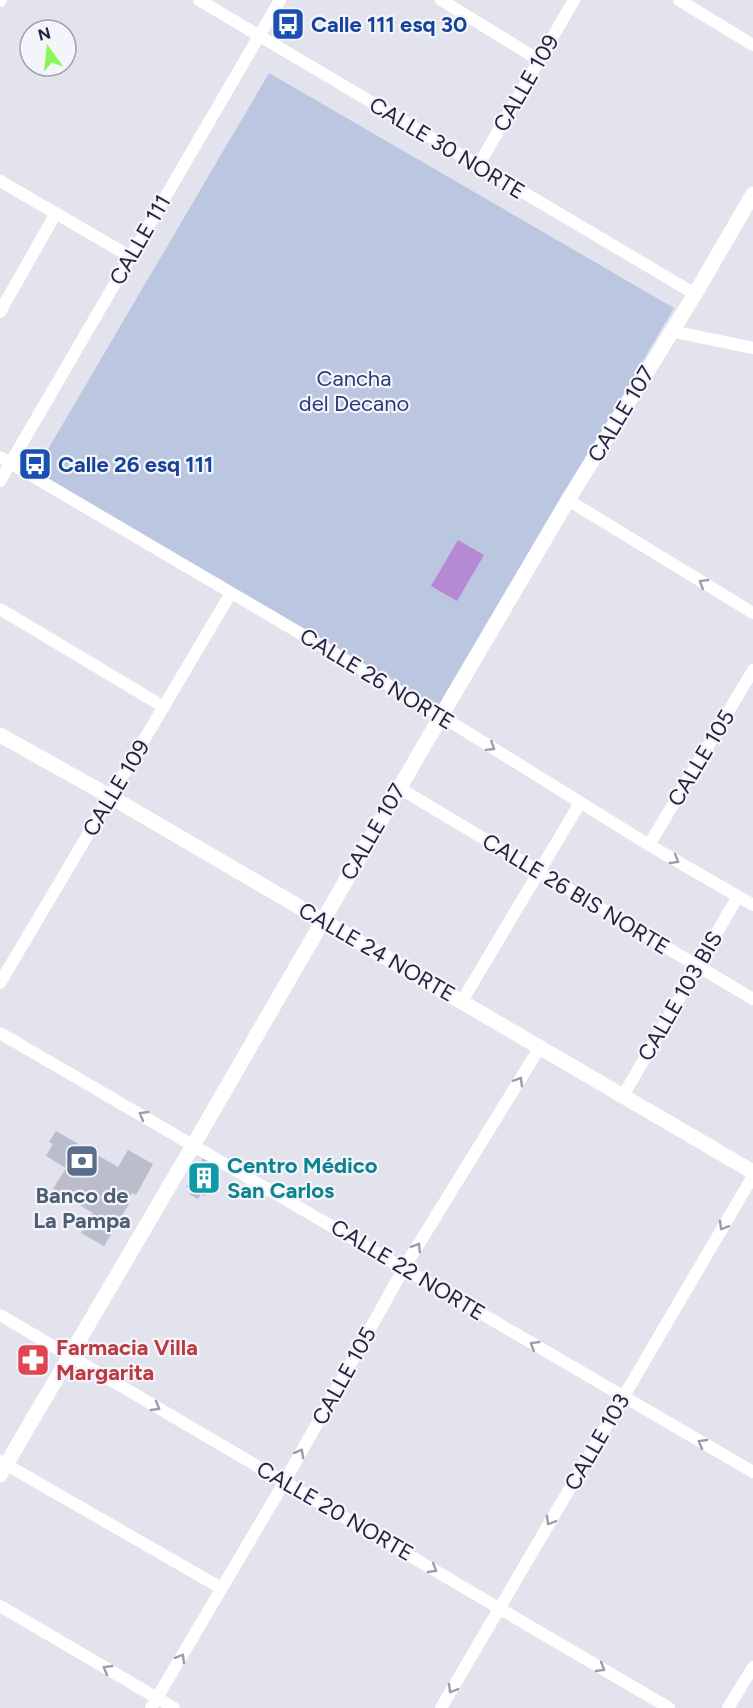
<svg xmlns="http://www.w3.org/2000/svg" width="753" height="1708" viewBox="0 0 753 1708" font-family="Figtree,sans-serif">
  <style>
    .green { fill: #bbc6e0 }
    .water { fill: #b689d5 }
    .building { fill: #bcbdcc }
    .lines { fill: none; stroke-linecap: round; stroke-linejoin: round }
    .minor { stroke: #fff; stroke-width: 12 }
    .tertiary { stroke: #fff; stroke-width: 15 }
    .oneway { stroke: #9e9ca9 }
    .labels { text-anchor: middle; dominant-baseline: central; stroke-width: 4.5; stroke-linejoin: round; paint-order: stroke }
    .transit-label { font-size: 22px; font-weight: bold; fill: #164399; stroke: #f4f5fa; text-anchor: start }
    .street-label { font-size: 22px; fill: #272240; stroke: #f4f5fa }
    .park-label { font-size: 22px; fill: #2a3879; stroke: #f4f5fa }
    .culture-label { font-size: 22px; font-weight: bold; fill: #0d838f; stroke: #f4f5fa; text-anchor: start }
    .service-label { font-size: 22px; font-weight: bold; fill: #4e5e75; stroke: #f4f5fa }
    .health-label { font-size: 22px; font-weight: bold; fill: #be3a42; stroke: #f4f5fa; text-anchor: start }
  </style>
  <rect width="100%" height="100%" fill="#e3e3ee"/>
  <path class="green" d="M269 73 674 308 438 709 34 473Z"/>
  <path class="water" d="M458 540 484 555 457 601 431 586Z"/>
  <path class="building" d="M56 1131 118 1167 128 1150 153 1164 136 1195 132 1193 126 1203 129 1204 104 1246 81 1233 93 1213 53 1189 66 1168 46 1156 53 1144 49 1142Z
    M203 1158 221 1168 205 1196 201 1194 198 1199 190 1195 192 1190 186 1187Z"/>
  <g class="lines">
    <path class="minor" d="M199 0 695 294
      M441 0 539 60
      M679 0 753 45
      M0 1 1 0
      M478 166 574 0
      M0 181 131 257
      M0 312 56 213
      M671 331 753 348
      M0 457 441 716 649 845 753 905
      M0 481 280 0
      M568 500 753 613
      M0 609 164 707
      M399 788 753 999
      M649 845 753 670
      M0 983 231 593
      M462 1001 580 803
      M0 1033C252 1178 501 1327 753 1472
      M623 1096 738 896
      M0 1315 669 1708
      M0 1461 221 1588
      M0 1606 174 1708
      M151 1708 285 1481 404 1268 540 1047
      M441 1708 753 1176
      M728 1708 753 1667"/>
    <path class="tertiary" d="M0 735 111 797 753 1172
      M0 1475 194 1144 441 716 568 500 695 294 753 194"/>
  </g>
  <defs><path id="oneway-chevron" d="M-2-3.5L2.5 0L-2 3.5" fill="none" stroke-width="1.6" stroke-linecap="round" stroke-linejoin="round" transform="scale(1.5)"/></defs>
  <g class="oneway">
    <use href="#oneway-chevron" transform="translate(703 583) rotate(-149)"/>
    <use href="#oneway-chevron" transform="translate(491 747) rotate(32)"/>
    <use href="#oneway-chevron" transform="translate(675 860) rotate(30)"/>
    <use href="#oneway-chevron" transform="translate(519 1081) rotate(-58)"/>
    <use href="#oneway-chevron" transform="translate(143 1115) rotate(-150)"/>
    <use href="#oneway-chevron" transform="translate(723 1226) rotate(120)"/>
    <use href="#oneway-chevron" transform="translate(417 1247) rotate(-58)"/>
    <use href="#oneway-chevron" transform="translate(534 1345) rotate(-149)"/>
    <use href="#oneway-chevron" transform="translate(156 1407) rotate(30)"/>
    <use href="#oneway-chevron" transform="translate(702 1443) rotate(-150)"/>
    <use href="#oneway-chevron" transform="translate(300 1453) rotate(-61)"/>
    <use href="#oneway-chevron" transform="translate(550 1521) rotate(120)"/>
    <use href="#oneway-chevron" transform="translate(433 1569) rotate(31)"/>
    <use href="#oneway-chevron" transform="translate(181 1658) rotate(-60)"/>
    <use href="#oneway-chevron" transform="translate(601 1668) rotate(31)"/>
    <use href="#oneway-chevron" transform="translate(107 1669) rotate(-150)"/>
    <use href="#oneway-chevron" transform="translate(452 1689) rotate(120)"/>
  </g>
  <defs>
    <symbol id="bus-square" viewBox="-11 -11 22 22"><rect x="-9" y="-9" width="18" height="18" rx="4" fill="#1a4fb4" stroke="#f4f5fa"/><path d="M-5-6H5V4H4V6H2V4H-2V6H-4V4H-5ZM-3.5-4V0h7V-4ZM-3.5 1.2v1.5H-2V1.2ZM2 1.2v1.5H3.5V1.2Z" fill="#fff"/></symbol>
    <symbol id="bank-square" viewBox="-11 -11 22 22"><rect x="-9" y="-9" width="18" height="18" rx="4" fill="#5c6f8a" stroke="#f4f5fa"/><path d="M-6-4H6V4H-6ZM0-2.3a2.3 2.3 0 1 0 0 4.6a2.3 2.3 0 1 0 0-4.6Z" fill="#fff"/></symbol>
    <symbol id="building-square" viewBox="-11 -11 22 22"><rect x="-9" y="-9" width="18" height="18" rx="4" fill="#0f9aa8" stroke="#f4f5fa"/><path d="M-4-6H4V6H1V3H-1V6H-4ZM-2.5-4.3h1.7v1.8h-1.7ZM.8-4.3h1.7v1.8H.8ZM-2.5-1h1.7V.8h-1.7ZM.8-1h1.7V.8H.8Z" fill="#fff"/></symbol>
    <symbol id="pharmacy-square" viewBox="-11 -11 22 22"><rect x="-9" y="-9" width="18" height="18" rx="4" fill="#e0444e" stroke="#f4f5fa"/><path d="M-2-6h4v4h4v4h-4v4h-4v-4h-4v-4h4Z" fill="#fff"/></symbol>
  </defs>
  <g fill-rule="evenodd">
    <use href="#bus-square" x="269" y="5" width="38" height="38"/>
    <use href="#bus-square" x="16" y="445" width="38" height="38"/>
    <use href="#bank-square" x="63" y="1142" width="38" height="38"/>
    <use href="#building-square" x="185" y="1159" width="38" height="38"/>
    <use href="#pharmacy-square" x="14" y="1341" width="38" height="38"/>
  </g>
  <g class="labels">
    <g class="transit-label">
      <text x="311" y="24">Calle 111 esq 30</text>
      <text x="58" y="464">Calle 26 esq 111</text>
    </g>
    <g class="street-label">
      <text transform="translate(526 83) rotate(-60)">CALLE 109</text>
      <text transform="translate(447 148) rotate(31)">CALLE 30 NORTE</text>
      <text transform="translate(140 240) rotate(-60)">CALLE 111</text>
      <text transform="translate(621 414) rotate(-59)">CALLE 107</text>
      <text transform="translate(377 679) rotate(31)">CALLE 26 NORTE</text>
      <text transform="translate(701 758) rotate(-59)">CALLE 105</text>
      <text transform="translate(116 788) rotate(-59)">CALLE 109</text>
      <text transform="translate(373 832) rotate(-60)">CALLE 107</text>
      <text transform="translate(576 894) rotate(31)">CALLE 26 BIS NORTE</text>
      <text transform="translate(377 952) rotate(30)">CALLE 24 NORTE</text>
      <text transform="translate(680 996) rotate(-60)">CALLE 103 BIS</text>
      <text transform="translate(408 1270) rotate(31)">CALLE 22 NORTE</text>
      <text transform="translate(344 1376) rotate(-61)">CALLE 105</text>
      <text transform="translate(597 1442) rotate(-60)">CALLE 103</text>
      <text transform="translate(335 1511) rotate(30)">CALLE 20 NORTE</text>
    </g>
    <g class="park-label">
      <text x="354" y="378">Cancha<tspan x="354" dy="25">del Decano</tspan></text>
    </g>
    <g class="culture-label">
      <text x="227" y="1165">Centro Médico<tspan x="227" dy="25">San Carlos</tspan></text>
    </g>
    <g class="service-label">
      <text x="82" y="1195">Banco de<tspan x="82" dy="25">La Pampa</tspan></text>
    </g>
    <g class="health-label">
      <text x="56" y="1347">Farmacia Villa<tspan x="56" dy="25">Margarita</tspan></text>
    </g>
  </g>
  <g transform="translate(48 48) rotate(345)"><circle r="28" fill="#f4f5fa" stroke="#a2a1b0" stroke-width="1.5"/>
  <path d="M0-4.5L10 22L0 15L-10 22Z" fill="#8bf758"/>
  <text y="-9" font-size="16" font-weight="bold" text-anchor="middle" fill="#272240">N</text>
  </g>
</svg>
